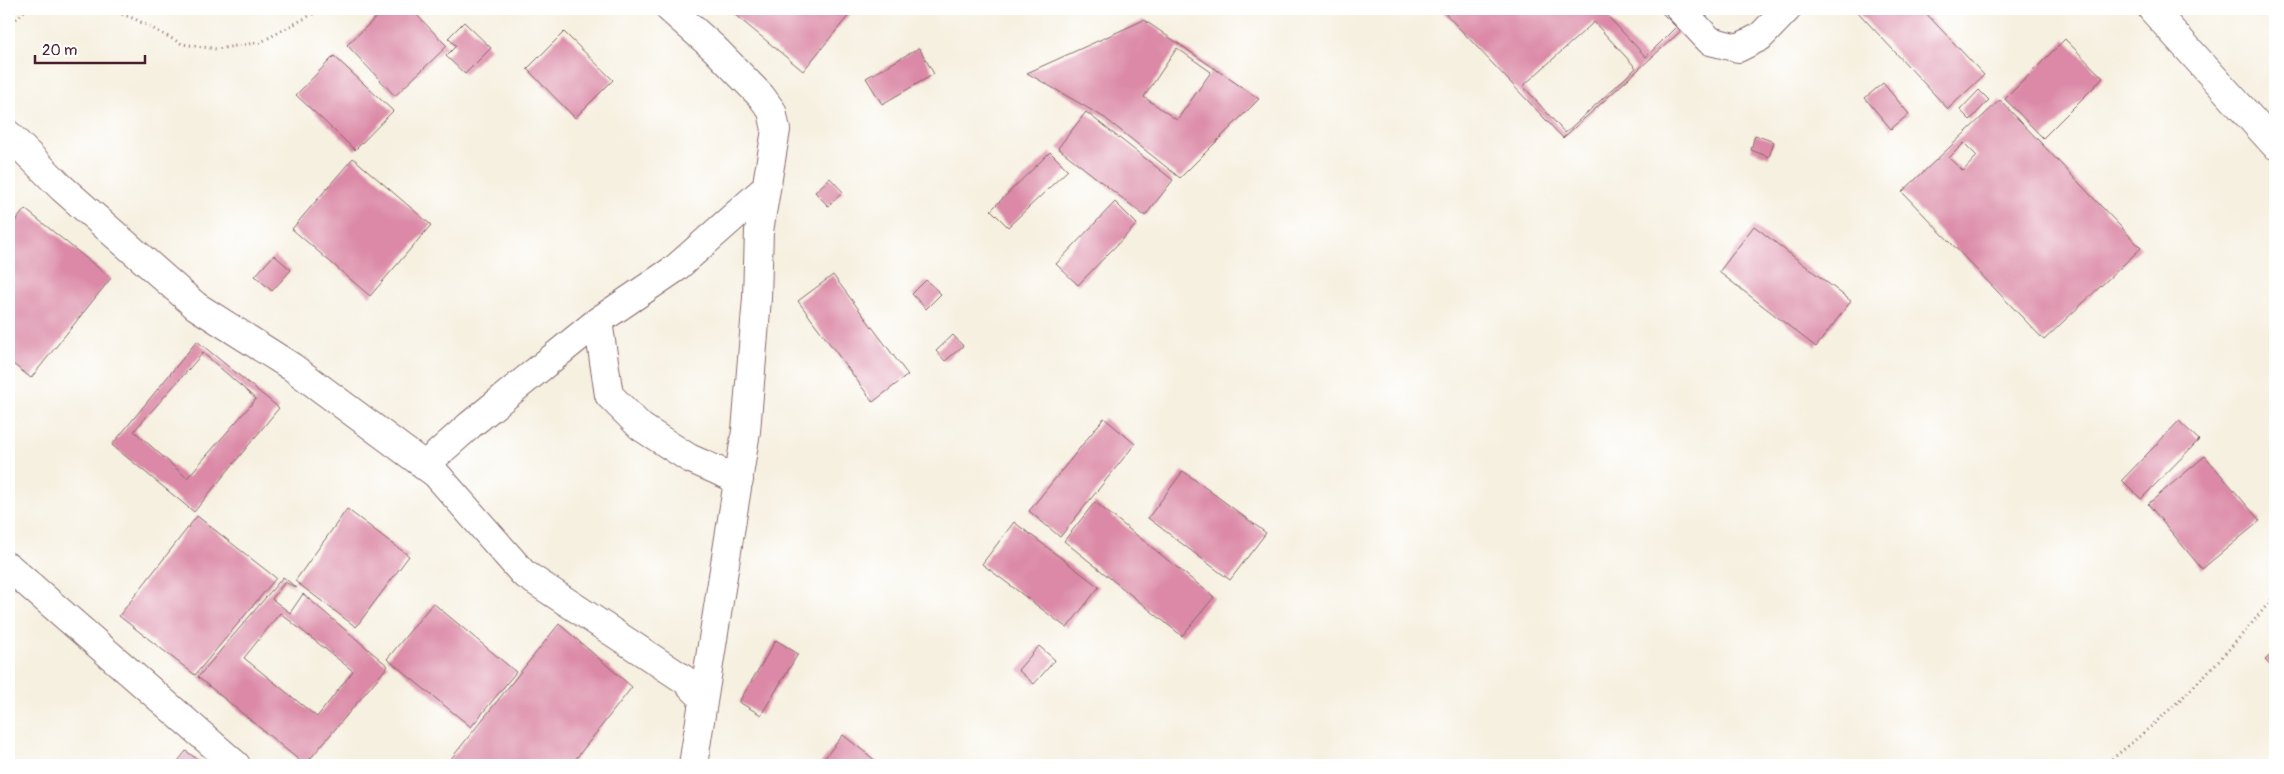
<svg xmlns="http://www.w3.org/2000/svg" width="2284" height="774" viewBox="0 0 2284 774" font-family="Pangolin,sans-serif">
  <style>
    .building { fill: #db89a6; fill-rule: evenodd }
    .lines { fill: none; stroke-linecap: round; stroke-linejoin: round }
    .minor-casing { stroke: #86686a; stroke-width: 30 }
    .path { stroke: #86686a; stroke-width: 3; stroke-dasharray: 1 4; stroke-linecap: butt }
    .minor { stroke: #fff; stroke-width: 28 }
  </style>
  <rect width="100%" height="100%" fill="#fff"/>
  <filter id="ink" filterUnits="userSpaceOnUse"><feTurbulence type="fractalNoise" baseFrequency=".02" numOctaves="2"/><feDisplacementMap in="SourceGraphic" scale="10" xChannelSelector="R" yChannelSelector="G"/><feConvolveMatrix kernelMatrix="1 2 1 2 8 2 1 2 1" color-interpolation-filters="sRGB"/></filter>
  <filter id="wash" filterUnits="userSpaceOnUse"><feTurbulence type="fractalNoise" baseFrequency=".0096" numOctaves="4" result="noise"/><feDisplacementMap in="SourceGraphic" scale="20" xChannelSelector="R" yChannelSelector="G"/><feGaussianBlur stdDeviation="1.12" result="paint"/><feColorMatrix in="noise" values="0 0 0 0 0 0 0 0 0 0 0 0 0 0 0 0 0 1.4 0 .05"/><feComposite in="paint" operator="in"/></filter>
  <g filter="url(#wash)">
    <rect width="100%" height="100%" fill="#f6f0e0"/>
    <g id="blocks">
      <path class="building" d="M385 9H411L447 46 395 96 347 45Z
        M728 9H854L803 71Z
        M1441 9H1601L1646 57 1676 27 1658 9H1664L1683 29 1563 138ZM1594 22 1636 68 1565 133 1523 86Z
        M1855 9H1922L1984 75 1948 109Z
        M1144 20 1259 99 1180 178 1105 118 1027 73ZM1177 48 1211 72 1177 120 1144 97Z
        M464 22 491 48 465 74 446 56 456 46 448 38Z
        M564 32 613 80 575 118 527 69Z
        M2065 39 2103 78 2043 138 2005 99Z
        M919 48 934 74 882 104 866 78Z
        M334 56 393 111 355 150 296 95Z
        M1883 83 1909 114 1891 129 1865 98Z
        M1979 90 1989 100 1970 120 1960 110Z
        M2000 100 2141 248 2044 340 1902 192ZM1964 143 1977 156 1963 171 1949 158Z
        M1086 112 1173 180 1145 216 1058 148Z
        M1755 135 1774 142 1769 157 1751 150Z
        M1050 152 1068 170 1008 227 991 210Z
        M353 158 431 225 370 296 292 229Z
        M830 178 843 192 828 206 815 192Z
        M1115 202 1137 224 1078 285 1056 264Z
        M25 209 111 278 31 378 9 361V229Z
        M1754 226 1851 301 1816 347 1719 272Z
        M274 255 291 270 272 291 255 276Z
        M833 275 908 375 873 402 798 301Z
        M926 280 941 294 926 309 912 294Z
        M953 335 963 346 945 361 936 351Z
        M197 341 279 408 194 512 112 445ZM203 353 256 399 187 478 134 431Z
        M1104 418 1135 444 1060 537 1029 511Z
        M2179 421 2199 440 2141 499 2122 480Z
        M2205 456 2260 521 2202 569 2148 504Z
        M1183 471 1266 533 1230 580 1148 518Z
        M1095 502 1214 597 1182 636 1064 541Z
        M347 509 409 556 356 627 295 581Z
        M197 516 276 578 195 675 119 616Z
        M1014 522 1099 587 1067 628 982 564Z
        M283 577 297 588 285 582 272 599 290 613 303 594 388 666 305 765 198 677ZM280 613 353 671 317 717 244 658Z
        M433 603 516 672 471 727 387 659Z
        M559 624 632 687 571 765H446Z
        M776 640 798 654 761 715 739 702Z
        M1039 646 1055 660 1034 684 1018 670Z
        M2275 651V671L2265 660Z
        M843 735 881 765 820 764Z
        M186 751 205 765H175Z"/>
    </g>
  </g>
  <g filter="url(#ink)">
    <use href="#blocks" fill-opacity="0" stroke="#86686a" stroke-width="1"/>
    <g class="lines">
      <defs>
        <path id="minor" d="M670 9 714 48 761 96 772 111 776 130 759 231 757 298 746 431 693 765
          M1680 9 1710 41 1738 48 1760 37 1787 9
          M2152 9 2275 145
          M9 135 62 188 196 306 292 367 436 474 523 573 685 680 702 697
          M598 321 609 395 641 427 689 458 739 480
          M424 466 470 425 598 321 676 268 766 188
          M9 567 236 765"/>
      </defs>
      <use href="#minor" class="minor-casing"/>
      <path class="path" d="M108 9 135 19 182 44 217 49 261 42 322 9
        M9 26 26 9
        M2104 765C2168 716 2225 658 2275 595"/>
      <use href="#minor" class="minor"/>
    </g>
  </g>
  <rect width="2284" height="774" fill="none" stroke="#fff" stroke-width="30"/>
  <path d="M35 55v8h110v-8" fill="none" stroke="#4a1f2b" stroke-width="2.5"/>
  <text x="42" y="55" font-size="15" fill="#4a1f2b" stroke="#ffffff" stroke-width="4" paint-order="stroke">20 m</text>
</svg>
